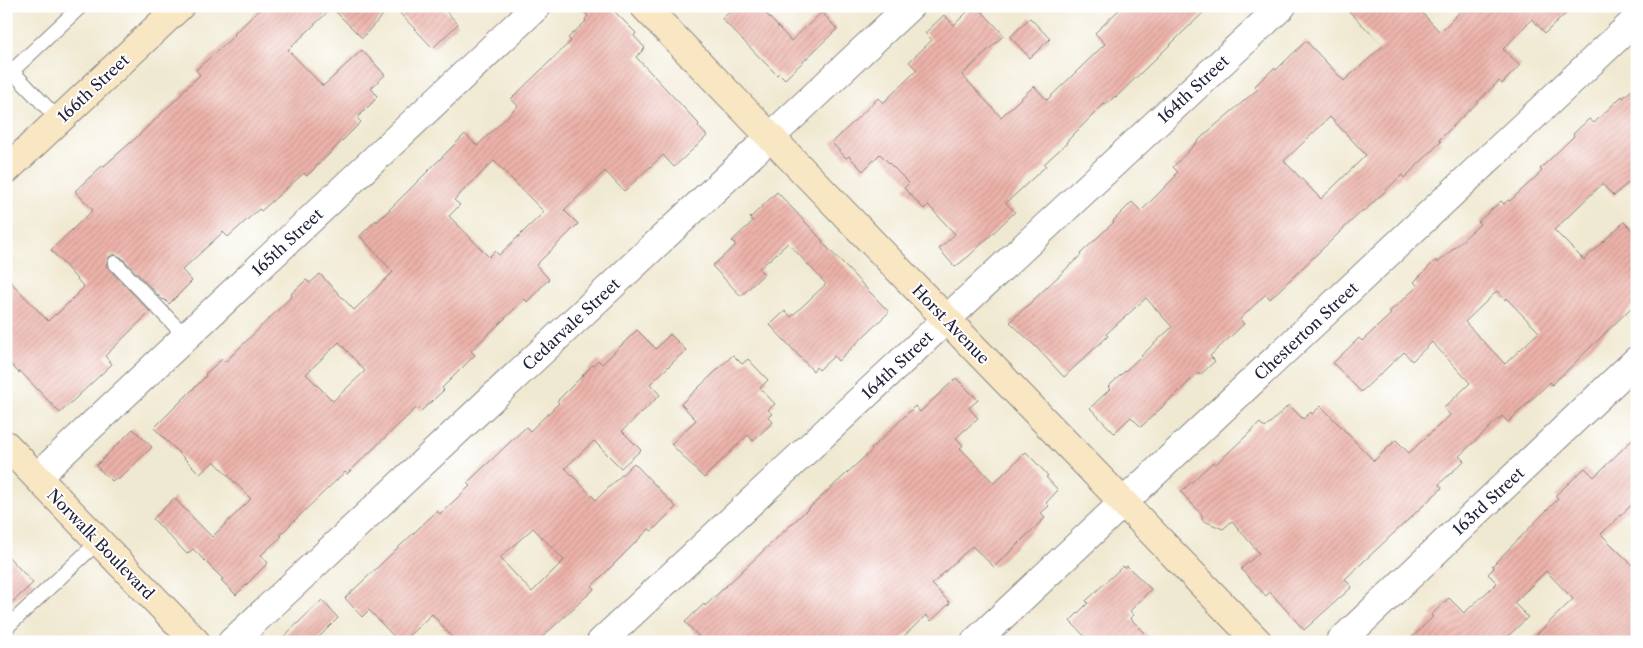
<svg xmlns="http://www.w3.org/2000/svg" width="1643" height="648" viewBox="0 0 1643 648" font-family="'Libre Caslon Text',serif">
  <style>
    .building { fill: url(#building-hatch); fill-rule: evenodd }
    .lines { fill: none; stroke-linecap: round; stroke-linejoin: round }
    .lane-casing { stroke: #898686; stroke-width: 16 }
    .street-casing { stroke: #898686; stroke-width: 30 }
    .secondary-casing { stroke: #898686; stroke-width: 30 }
    .lane { stroke: #fff; stroke-width: 14 }
    .street { stroke: #fff; stroke-width: 28 }
    .secondary { stroke: #f9e7c3; stroke-width: 28 }
    .labels { text-anchor: middle; dominant-baseline: central; stroke-width: 4; stroke-linejoin: round; paint-order: stroke }
    .street-label { font-size: 16px; fill: #22223b; stroke: #fff }
  </style>
  <defs>
    <pattern id="building-hatch" width="6" height="6" patternUnits="userSpaceOnUse" patternTransform="scale(1.25)"><rect width="6" height="6" fill="#ecb2a9"/><path d="M-1 1l2-2M0 6l6-6M5 7l2-2" fill="none" stroke="#ca9992"/></pattern>
  </defs>
  <rect width="100%" height="100%" fill="#fff"/>
  <filter id="ink" filterUnits="userSpaceOnUse"><feTurbulence type="fractalNoise" baseFrequency=".02" numOctaves="2"/><feDisplacementMap in="SourceGraphic" scale="10" xChannelSelector="R" yChannelSelector="G"/><feConvolveMatrix kernelMatrix="1 2 1 2 8 2 1 2 1" color-interpolation-filters="sRGB"/></filter>
  <filter id="wash" filterUnits="userSpaceOnUse"><feTurbulence type="fractalNoise" baseFrequency=".0096" numOctaves="4" result="noise"/><feDisplacementMap in="SourceGraphic" scale="20" xChannelSelector="R" yChannelSelector="G"/><feGaussianBlur stdDeviation="1.12" result="paint"/><feColorMatrix in="noise" values="0 0 0 0 0 0 0 0 0 0 0 0 0 0 0 0 0 1.4 0 .05"/><feComposite in="paint" operator="in"/></filter>
  <g filter="url(#wash)">
    <rect width="100%" height="100%" fill="#f0e9d1"/>
    <g id="blocks">
      <path class="building" d="M263 6H391L362 38 332 8 288 50 323 86 362 50 385 75 371 88 377 96 374 99 375 100 357 118 361 122 307 176 304 173 261 211 259 209 228 237 223 232 182 270 192 281 169 304 164 299 163 300 121 257 113 254 109 257 106 265 109 269 150 312 105 356 112 364 60 413 20 371 19 373 6 359V277L48 321 55 314 56 315 84 287 51 250 93 210 75 191 103 165 104 166 138 136 182 94 181 93 200 75 196 70 235 35 234 34Z
        M393 6H441L458 24 433 48Z
        M579 6H609L636 33 634 36 645 48 636 57 699 124 698 126 707 136 674 167 663 155 624 191 605 171 564 210 578 224 536 265 549 279 527 302 525 299 471 351 475 355 442 388 444 390 421 411 417 407 347 474 345 472 300 515 280 535 282 536 261 555 268 563 236 595 221 580 223 579 193 549 187 554 153 519 174 498 212 537 251 499 214 461 200 474 154 428 206 376 205 374 222 359 225 362 292 296 291 294 306 280 310 283 320 274 354 310 393 272 360 236 376 220 377 222 465 134 477 146 518 106 511 99 571 41 568 38 586 21 585 19 588 16ZM494 161 544 212 499 255 495 251 489 257 449 216 460 205 454 200ZM339 342 365 371 333 401 306 374Z
        M736 6H759L791 41 822 12 837 29 785 79 779 73 777 75 722 19Z
        M973 6H977L1004 35 962 75 1001 117 1034 86 1047 100 1105 44 1095 33 1123 6H1210L1116 97 1115 96 1105 105 1104 104 1066 142 1067 143 1044 164 1046 166 1006 203 1015 212 969 256 955 267 939 249 955 234 928 205 924 209 904 188 909 183 880 154 863 171 849 156 846 158 832 143 878 98 883 103 917 70 909 62 932 40 925 33 944 15 954 25Z
        M1344 6H1416L1440 32 1466 6H1574L1545 33 1532 19 1503 49 1520 65 1502 84 1499 81 1439 140 1441 142 1404 178 1402 175 1364 211 1363 210 1270 299 1266 294 1240 319 1244 324 1210 356 1215 361 1200 375 1198 373 1141 427 1131 417 1114 433 1090 408 1110 389 1108 387 1172 327 1146 298 1106 334 1108 336 1064 377 1035 346 1010 322 1081 255 1080 254 1114 222 1113 221 1132 202 1141 211 1176 176 1175 175 1178 172 1173 167 1203 136 1258 89 1255 86 1274 68 1276 70 1306 41 1344 81 1383 46ZM1330 117 1366 155 1321 199 1284 161Z
        M1030 18 1050 39 1030 58 1010 37Z
        M1637 85V174L1614 196 1602 184 1554 230 1584 260 1624 222 1637 235V302L1552 385 1550 382 1508 422 1502 416 1459 456 1464 461 1439 484 1442 488 1345 579 1352 587 1304 630 1270 592 1266 596 1241 569 1259 553 1232 521 1223 529 1202 520V515L1181 492 1213 462 1215 465 1260 423 1265 428 1289 405 1303 419 1311 412 1312 414 1321 406 1374 461 1396 440 1409 453 1450 415 1444 408 1470 383 1432 342 1412 361 1404 352 1361 392 1333 363 1359 338 1362 341 1391 314 1389 312 1418 286 1414 282 1436 260 1438 263 1480 224 1478 222 1501 201 1504 204 1508 200 1510 201 1542 171 1540 169 1574 136 1573 134 1589 119 1594 123 1622 96 1623 98ZM1497 291 1505 300 1506 298 1539 332 1505 364 1465 322Z
        M777 192 823 241 822 242 889 312 838 361 834 356 819 370 816 367 813 371 770 325 785 311 791 317 826 284 788 243 759 269 764 274 741 296 712 266 736 245 732 241 753 221 750 218Z
        M637 330 656 349 670 334 686 350 650 384 660 395 622 431 641 450 621 468 594 441 565 468 596 500 634 463 676 507 652 531 649 529 592 586 594 589 537 642H456L432 614 402 642H399L369 610 362 617 345 598 437 511 440 514 470 486 467 483 526 427 530 431 559 403 557 401 598 360 602 364ZM533 528 564 560 532 592 500 558Z
        M733 355 742 364 748 359 768 380 760 388 775 404 768 410 772 414 768 417 773 422 753 441 748 435 704 478 671 444 696 420 681 404Z
        M956 378 978 400 969 408 978 418 956 438 963 445 960 448 994 483 1026 452 1045 472 1048 476 1046 477 1058 490 1046 503 1049 506 1041 513 1045 518 994 567 972 546 932 584 950 603 931 621 926 615 898 642H704L685 622 704 604 705 606 781 534 872 450 871 449 915 406 920 412Z
        M133 429 152 447 118 480 116 478 112 481 96 466Z
        M1637 435V500L1601 534 1637 570V642H1529L1573 599 1546 571 1514 603 1528 617 1502 642H1407L1433 617 1431 615 1449 598 1464 613 1497 583 1488 574 1494 568 1492 566 1558 499 1555 496 1585 468 1594 477Z
        M6 554 33 583 6 608Z
        M1123 566 1124 568 1127 566 1151 589 1130 611 1134 615 1130 618 1154 642H1090L1070 621 1088 603 1086 601Z
        M322 600 338 618 314 642H278Z"/>
    </g>
  </g>
  <g filter="url(#ink)">
    <use href="#blocks" fill-opacity="0" stroke="#898686" stroke-width="1"/>
    <g class="lines">
      <defs>
        <path id="lane" d="M6 65 59 120
          M12 71 81 6
          M115 263 186 337
          M6 628 99 541"/>
        <path id="street" d="M37 477 537 6
          M232 642 910 6
          M601 642 1282 6
          M975 642 1637 19
          M1340 642 1637 360"/>
        <path id="secondary" d="M644 6 1258 642
          M6 170 180 6
          M6 445 196 642"/>
      </defs>
      <use href="#lane" class="lane-casing"/>
      <use href="#street" class="street-casing"/>
      <use href="#secondary" class="secondary-casing"/>
      <use href="#lane" class="lane"/>
      <use href="#street" class="street"/>
      <use href="#secondary" class="secondary"/>
    </g>
  </g>
  <g class="labels">
    <g class="street-label">
      <text transform="translate(93 88) rotate(-43)">166th Street</text>
      <text transform="translate(1193 89) rotate(-43)">164th Street</text>
      <text transform="translate(287 242) rotate(-43)">165th Street</text>
      <text transform="translate(571 324) rotate(-43)">Cedarvale Street</text>
      <text transform="translate(951 324) rotate(46)">Horst Avenue</text>
      <text transform="translate(1306 331) rotate(-43)">Chesterton Street</text>
      <text transform="translate(897 365) rotate(-43)">164th Street</text>
      <text transform="translate(1488 501) rotate(-43)">163rd Street</text>
      <text transform="translate(101 544) rotate(46)">Norwalk Boulevard</text>
    </g>
  </g>
  <rect width="1643" height="648" fill="none" stroke="#fff" stroke-width="25"/>
</svg>
